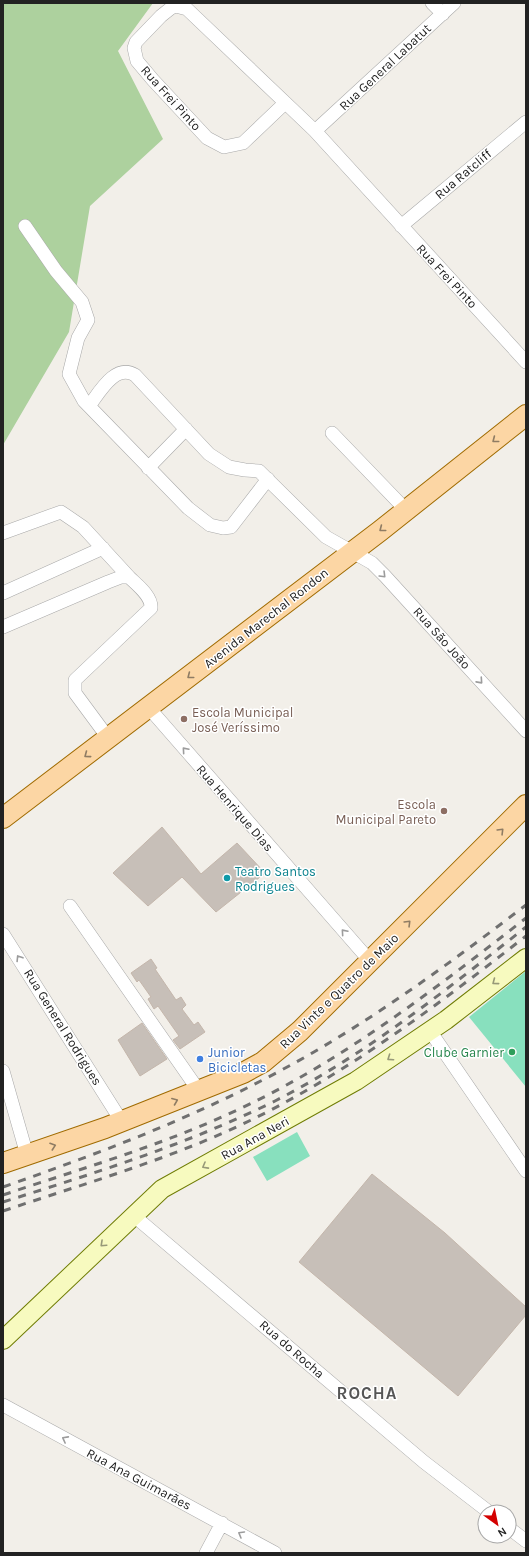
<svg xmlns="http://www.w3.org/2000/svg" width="529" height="1556" viewBox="0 0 529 1556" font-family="Karla,sans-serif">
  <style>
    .forest { fill: #add19e }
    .pitch { fill: #88e0be }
    .building { fill: #c7bfb8; stroke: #c4b6ab }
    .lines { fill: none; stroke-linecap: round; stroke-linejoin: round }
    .minor-casing { stroke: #a9a9a9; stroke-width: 14 }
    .secondary-casing { stroke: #707d05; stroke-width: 20 }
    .primary-casing { stroke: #a06b00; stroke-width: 22 }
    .minor { stroke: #fff; stroke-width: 13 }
    .secondary { stroke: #f7fabf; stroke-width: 18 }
    .primary { stroke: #fcd6a4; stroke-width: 20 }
    .rail { stroke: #707070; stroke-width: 3; stroke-dasharray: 8 8; stroke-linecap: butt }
    .oneway { stroke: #8f7c63 }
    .oneway2 { stroke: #9c9c9c }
    .oneway3 { stroke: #979978 }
    .education-dot { fill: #8d6e63; stroke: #fff; stroke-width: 1.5 }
    .culture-dot { fill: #0f9aa8; stroke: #fff; stroke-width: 1.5 }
    .leisure-dot { fill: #2e9e5b; stroke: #fff; stroke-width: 1.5 }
    .shop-dot { fill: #3f7fe0; stroke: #fff; stroke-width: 1.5 }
    .labels { text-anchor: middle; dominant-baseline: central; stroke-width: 3; stroke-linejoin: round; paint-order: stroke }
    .street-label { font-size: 13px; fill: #222; stroke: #fff }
    .education-label { font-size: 13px; fill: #785e54; stroke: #fff; text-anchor: start }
    .culture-label { font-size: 13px; fill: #0d838f; stroke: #fff; text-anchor: start }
    .shop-label { font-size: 13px; fill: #366cbe; stroke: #fff; text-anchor: start }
    .leisure-label { font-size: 13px; fill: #27864d; stroke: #fff; text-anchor: end }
    .district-label { font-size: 17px; font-weight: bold; letter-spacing: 1px; fill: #555; stroke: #fff }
  </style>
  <rect width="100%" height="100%" fill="#f2efe9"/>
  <path class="forest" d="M3 3H153L118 51 163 139 90 206 69 332 3 445Z"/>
  <path class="pitch" d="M526 971V1087L469 1017Z
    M297 1132 310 1156 267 1181 253 1157Z"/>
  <path class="building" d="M162 827 201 874 237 843 265 873 216 912 182 877 148 906 113 873Z
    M151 959 157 968 155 969 176 1000 181 997 186 1005 182 1009 194 1025 198 1022 205 1032 180 1049 173 1040 179 1036 158 1006 154 1009 148 999 151 997 139 980 137 982 131 973Z
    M142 1023 167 1059 140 1076 118 1040Z
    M372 1174 445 1233 526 1307V1315L458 1396 299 1262Z"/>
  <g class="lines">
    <defs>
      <path id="minor" d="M432 3 443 14
        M285 103 243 143 224 147 207 138 153 80 137 61 134 48 136 42 161 16 171 8 176 6 187 9 315 131 526 362
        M315 131 454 3
        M25 226 56 271 82 302 88 320 78 338 69 374 84 401 188 508 210 525 223 528 231 527 268 479
        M401 226 526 122
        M89 406C99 393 115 363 135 375L209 454 229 467 245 470 259 471 326 537 372 563 385 576 526 731
        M332 433 406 510
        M148 468 186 429
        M3 533 61 512 83 527 129 577
        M3 593 103 548
        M3 627 108 582 121 577H129C137 585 152 596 151 608L75 680V693L109 739
        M149 708 370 961
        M70 906 199 1091
        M3 934 122 1122
        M430 1031 526 1171
        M3 1071 27 1155
        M133 1215 424 1462 489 1512
        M3 1405 275 1553
        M509 1528 526 1541
        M206 1553 222 1523"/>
      <path id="secondary" d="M3 1340 162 1189 356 1081 446 1020 526 958"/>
      <path id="primary" d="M3 818 380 531 526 415
        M3 1163 105 1128 243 1073 263 1062 300 1031 526 805"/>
    </defs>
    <use href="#minor" class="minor-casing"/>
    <use href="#secondary" class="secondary-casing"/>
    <use href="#primary" class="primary-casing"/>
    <use href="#minor" class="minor"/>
    <use href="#secondary" class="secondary"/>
    <use href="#primary" class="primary"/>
    <path class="rail" d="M3 1187C97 1154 188 1120 276 1073 365 1026 446 966 526 905
      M3 1195C77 1170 153 1148 224 1116 335 1067 431 992 526 918
      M3 1202C95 1173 188 1144 275 1101 365 1055 446 990 526 927
      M3 1211C92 1181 185 1155 269 1111 361 1063 444 1000 526 936"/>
  </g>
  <defs><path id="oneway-chevron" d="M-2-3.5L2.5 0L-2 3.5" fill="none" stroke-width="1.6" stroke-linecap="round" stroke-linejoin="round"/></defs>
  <g class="oneway">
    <use href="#oneway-chevron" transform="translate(495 440) rotate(142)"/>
    <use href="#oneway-chevron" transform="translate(382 529) rotate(142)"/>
    <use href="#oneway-chevron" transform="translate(190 676) rotate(142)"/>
    <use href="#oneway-chevron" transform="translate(87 755) rotate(143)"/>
    <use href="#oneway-chevron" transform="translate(501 831) rotate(-45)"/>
    <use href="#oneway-chevron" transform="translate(408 923) rotate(-45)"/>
    <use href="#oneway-chevron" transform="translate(175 1101) rotate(-22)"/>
    <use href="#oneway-chevron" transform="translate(53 1146) rotate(-19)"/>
  </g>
  <g class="oneway2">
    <use href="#oneway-chevron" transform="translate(383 575) rotate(45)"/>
    <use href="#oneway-chevron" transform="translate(480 681) rotate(48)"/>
    <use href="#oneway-chevron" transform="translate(185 750) rotate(-131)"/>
    <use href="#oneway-chevron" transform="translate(344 932) rotate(-131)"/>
    <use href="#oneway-chevron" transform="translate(19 958) rotate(-122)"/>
    <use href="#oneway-chevron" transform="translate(65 1439) rotate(-152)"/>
    <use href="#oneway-chevron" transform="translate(241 1534) rotate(-150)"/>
  </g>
  <g class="oneway3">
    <use href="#oneway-chevron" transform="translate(495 982) rotate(143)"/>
    <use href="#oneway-chevron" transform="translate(390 1058) rotate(146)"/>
    <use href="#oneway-chevron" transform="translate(205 1166) rotate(151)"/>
    <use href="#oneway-chevron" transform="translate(103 1244) rotate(137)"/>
  </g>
  <g class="education-dot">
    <circle cx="184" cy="719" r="4"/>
    <circle cx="444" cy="811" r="4"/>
  </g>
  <circle class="culture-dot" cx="227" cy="878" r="4"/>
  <circle class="leisure-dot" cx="512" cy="1052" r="4"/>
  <circle class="shop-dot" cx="200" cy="1059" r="4"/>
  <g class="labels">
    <g class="street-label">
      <text transform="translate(385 67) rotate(-43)">Rua General Labatut</text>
      <text transform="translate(171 98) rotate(48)">Rua Frei Pinto</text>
      <text transform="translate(463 174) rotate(-40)">Rua Ratcliff</text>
      <text transform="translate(447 276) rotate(47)">Rua Frei Pinto</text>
      <text transform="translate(266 618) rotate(-38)">Avenida Marechal Rondon</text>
      <text transform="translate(442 638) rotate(48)">Rua São João</text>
      <text transform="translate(235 808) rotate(49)">Rua Henrique Dias</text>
      <text transform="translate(339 991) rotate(-44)">Rua Vinte e Quatro de Maio</text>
      <text transform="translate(63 1027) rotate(58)">Rua General Rodrigues</text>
      <text transform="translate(255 1138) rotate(-29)">Rua Ana Neri</text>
      <text transform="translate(292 1349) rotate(41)">Rua do Rocha</text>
      <text transform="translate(139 1479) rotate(28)">Rua Ana Guimarães</text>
    </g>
    <g class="education-label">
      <text x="192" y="712">Escola Municipal<tspan x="192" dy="15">José Veríssimo</tspan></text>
      <text x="436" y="804" text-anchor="end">Escola<tspan x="436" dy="15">Municipal Pareto</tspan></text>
    </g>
    <g class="culture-label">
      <text x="235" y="871">Teatro Santos<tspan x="235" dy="15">Rodrigues</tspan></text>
    </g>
    <g class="shop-label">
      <text x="208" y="1052">Junior<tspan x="208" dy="15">Bicicletas</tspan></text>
    </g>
    <g class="leisure-label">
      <text x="504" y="1052">Clube Garnier</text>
    </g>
    <g class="district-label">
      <text x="367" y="1393">ROCHA</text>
    </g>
  </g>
  <rect width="529" height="1556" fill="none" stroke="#222222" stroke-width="8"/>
  <g transform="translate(497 1524) rotate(147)"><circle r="19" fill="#ffffff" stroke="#a7a7a7"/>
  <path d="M0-3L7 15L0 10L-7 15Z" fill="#d40000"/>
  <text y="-6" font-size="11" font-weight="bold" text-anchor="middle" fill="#222222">N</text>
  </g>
</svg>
